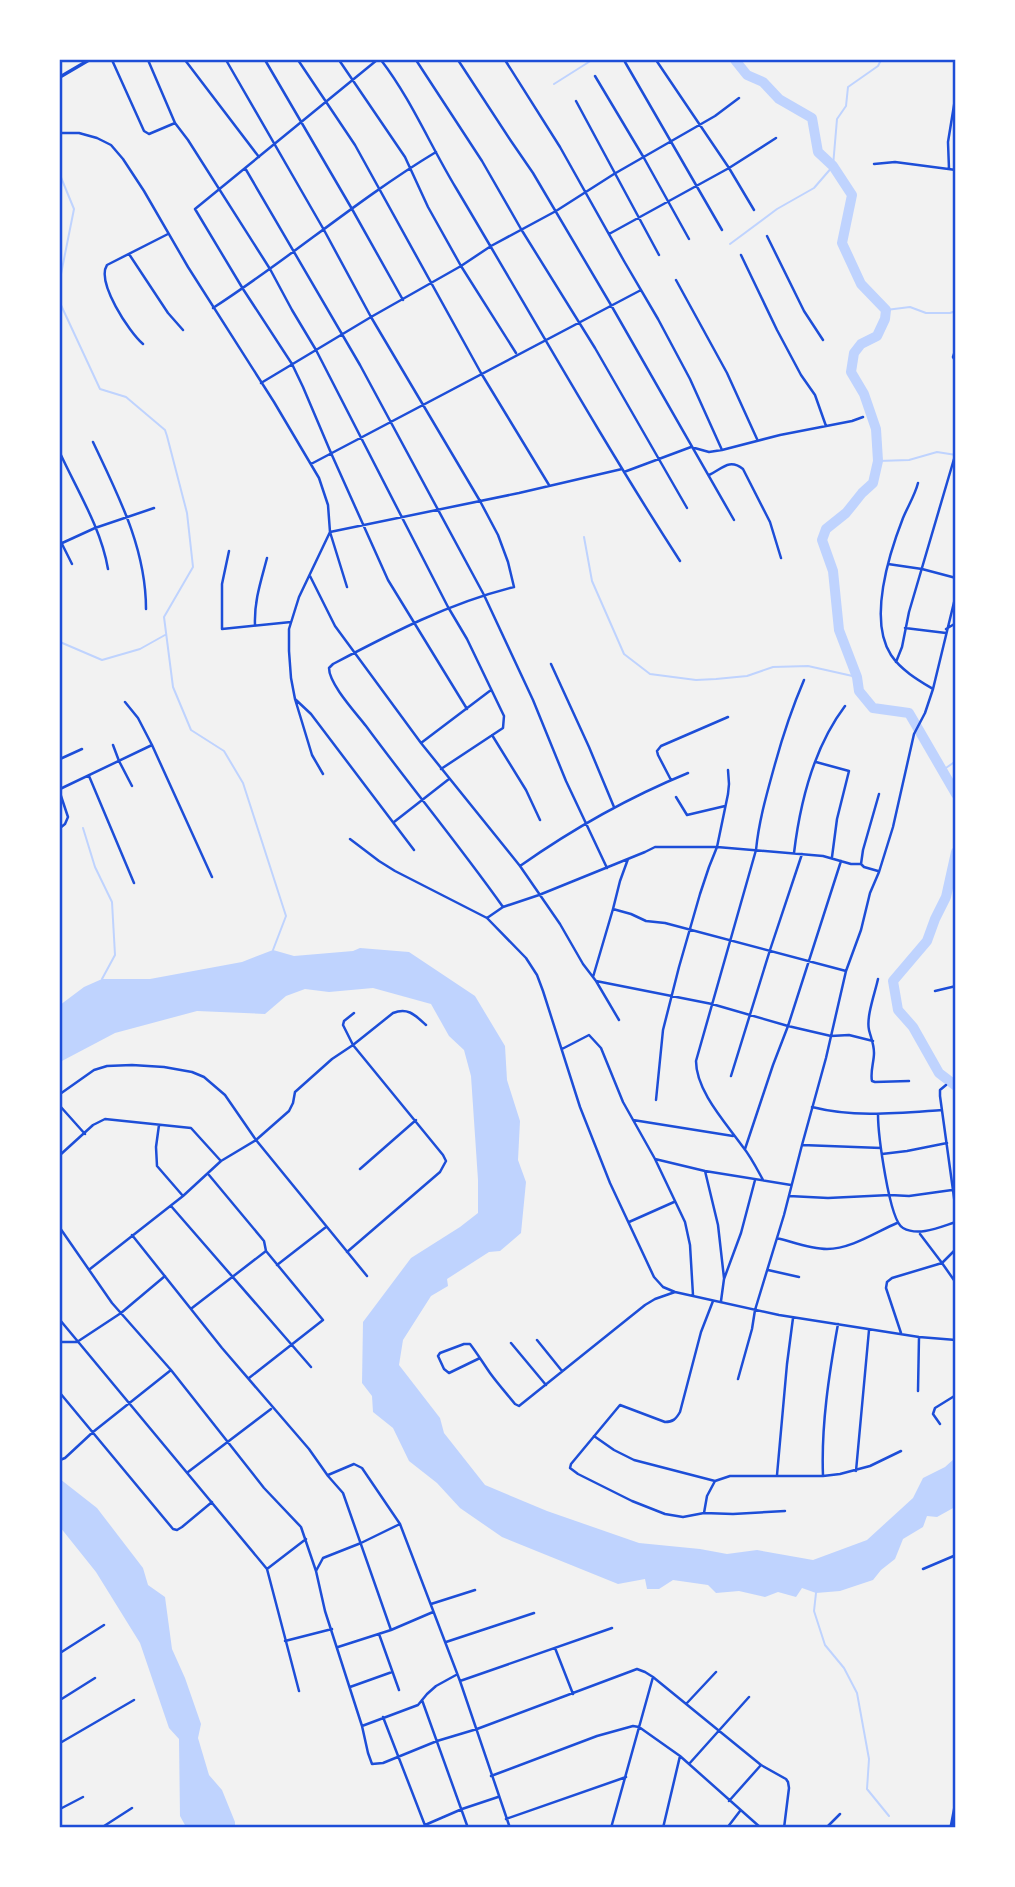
<svg xmlns="http://www.w3.org/2000/svg" width="1015" height="1887" viewBox="0 0 1015 1887" font-family="Helvetica,sans-serif">
  <style>
    .water { fill: #bfd3fe }
    .lines { fill: none; stroke-linecap: round; stroke-linejoin: round }
    .stream { stroke: #bfd3fe; stroke-width: 2 }
    .river { stroke: #bfd3fe; stroke-width: 10 }
    .minor { stroke: #1d4ed8; stroke-width: 2.5 }
    .tertiary { stroke: #1d4ed8; stroke-width: 3.5 }
    .neatline { fill: none; stroke: #1d4ed8; stroke-width: 2.5 }
  </style>
  <rect width="100%" height="100%" fill="#f2f2f2"/>
  <path class="water" d="M360 948 409 952 475 996 505 1046 507 1080 520 1121 518 1160 526 1182 521 1233 500 1251 489 1252 447 1279 448 1286 431 1296 403 1340 399 1365 440 1418 444 1433 485 1485 547 1511 639 1543 700 1549 727 1554 757 1550 813 1560 867 1540 913 1498 923 1478 945 1467 955 1458V1507L937 1517 927 1516 923 1527 903 1539 895 1559 881 1570 873 1580 840 1591 816 1593 802 1588 796 1597 778 1592 765 1597 739 1591 716 1593 708 1585 673 1580 659 1589H647L645 1579 618 1584 502 1537 460 1508 437 1483 409 1461 393 1428 373 1412 372 1396 362 1383 363 1322 411 1258 460 1227 478 1213V1180L471 1076 464 1050 449 1036 431 1004 373 988 329 992 305 989 286 996 265 1014 197 1011 115 1033 60 1062V1005L84 987 102 979H150L242 962 273 950 294 956 353 951Z
    M60 1479 97 1508 143 1568 148 1585 165 1597 172 1649 185 1678 201 1724 198 1738 209 1775 222 1790 235 1822V1827H186L180 1816 179 1739 169 1728 140 1643 96 1572 60 1527Z"/>
  <g class="lines">
    <path class="stream" d="M554 84 592 60
      M60 175 74 209 60 279
      M730 244 777 209 814 188 833 166 837 119 846 106 848 87 878 66 881 60
      M60 303 100 389 126 397 165 430 167 436 187 513 193 567 164 617 173 687 191 730 224 751 243 783 286 916 273 950
      M886 310 910 307 926 313H950L956 311
      M878 461 909 460 937 452 956 455
      M584 537 592 581 624 654 650 674 696 680 716 679 747 676 773 667 808 666 857 677
      M60 642 102 660 140 649 165 635
      M943 770 956 761
      M83 828 95 867 112 902 115 955 102 979
      M816 1593 814 1611 825 1645 844 1668 857 1693 869 1759 867 1789 889 1816"/>
    <path class="river" d="M735 60 747 75 763 82 779 99 812 118 818 152 833 166 852 195 842 243 861 284 886 310 885 319 877 336 861 344 854 353 851 372 864 394 876 429 878 461 873 483 862 493 846 513 826 529 822 540 833 571 839 630 857 677 859 691 873 708 909 713 956 794
      M956 852 946 897 935 919 927 941 893 981 898 1010 913 1027 939 1073 956 1086"/>
    <path class="minor" d="M112 60 144 131 149 134 175 123
      M148 60 175 123 188 140 270 269 292 310 316 350 448 607 467 639 504 716 503 728 441 769
      M185 60 259 157
      M226 60 324 230 371 317 480 501 498 535 508 562 514 587C449 603 392 633 333 664L329 668C329 684 356 713 366 726 411 787 459 845 503 907
      M265 60 352 209 403 300
      M298 60 355 145 481 373 549 485
      M339 60 405 157 428 207 461 266 516 353
      M377 60 195 209 243 289 292 364 303 387 331 453 388 580 467 709
      M381 60C411 99 430 145 456 188 530 312 601 439 680 561
      M416 60 482 161 521 229 595 348 687 508
      M458 60 511 141 533 173 611 305 734 520
      M505 60 560 147 624 261 658 319 690 379 722 450
      M656 60 729 168 754 210
      M625 62 722 230
      M595 76 644 158 689 239
      M576 101 659 255
      M60 133H79L97 138 111 145 123 159 144 191 188 267 274 402 319 478 328 505 330 532 299 597 289 629V651L291 678 295 699 312 755 323 774
      M874 164 895 162 956 170
      M245 168 360 365 484 595 533 700 566 781 607 868
      M949 169 948 142 956 93
      M609 234 729 168 776 138
      M767 236 804 311 823 340
      M129 254 168 313 183 330
      M741 255 777 330 801 375 815 395 826 426
      M676 280 727 373 757 439
      M213 308C289 259 358 199 436 152
      M143 344C129 332 96 282 107 265L168 234
      M956 348 953 357 956 362
      M261 383 371 317 461 266 491 246 556 211 614 174 715 116 739 98
      M93 442C118 495 146 548 146 609
      M60 453C77 490 101 528 108 569
      M311 464 641 290
      M624 472 691 447 709 452 722 450 780 435 852 421 863 417
      M709 475C722 469 729 458 743 469L770 522 781 558
      M918 483C915 495 908 506 903 518 889 554 868 620 891 655 901 670 918 680 933 689
      M60 540 72 564
      M60 544 95 528 154 508
      M229 551 222 584V629L291 622
      M888 564 922 569 956 578
      M310 576 335 626 421 743 520 866 560 924 583 964 596 981 619 1020
      M347 587 330 532 519 493 622 469
      M255 625C254 601 261 581 267 558
      M905 628 946 633
      M946 629 956 623
      M896 662 902 647 909 612 954 459
      M551 664 589 747 614 807
      M295 699 311 714 414 850
      M125 702 138 718 152 745 212 877
      M492 735 526 790 540 820
      M421 743 491 690
      M113 745 119 761 132 786
      M60 759 82 749
      M816 762 849 771 837 819 832 857
      M89 776 134 883
      M671 780 658 755 657 751 661 746 728 717
      M60 789 152 745
      M60 793 68 817 65 824 60 828
      M676 797 687 815 725 806
      M394 822 449 779
      M350 839 379 861 395 871 487 918 526 958 537 975 543 991 580 1107 610 1183 654 1277 663 1287 675 1292 779 1315 919 1337 956 1340
      M794 853C800 803 814 747 845 706
      M628 859 620 881 613 909 631 914 646 921 665 923 846 971
      M861 864 863 850 879 794
      M520 866C574 828 627 798 688 773
      M60 878V879
      M487 918 503 907 539 895 645 852 655 847H717L823 856 851 864H861L864 867 878 871
      M593 977 613 909
      M878 979C875 993 866 1017 869 1030 871 1038 874 1044 874 1053 874 1062 870 1072 872 1081L875 1082 909 1081
      M596 981 712 1004 788 1026 831 1036 849 1035 873 1041
      M935 991 956 986
      M562 1049 589 1035 601 1048 623 1102 655 1159 705 1171 791 1185
      M731 1076 770 950 802 854
      M946 1085 940 1090V1096L956 1212
      M60 1094 94 1070 107 1066 132 1065 164 1067 192 1072 204 1077 225 1095 256 1140 367 1276
      M656 1100 663 1030 679 967 700 894 709 867 717 847 728 794 729 784 728 770
      M60 1106 85 1134
      M812 1107C855 1118 899 1113 942 1110
      M878 1114C878 1133 889 1221 903 1228 919 1237 940 1227 956 1222
      M633 1120 733 1136
      M159 1125 156 1147 157 1166 183 1196
      M802 1145 881 1148
      M745 1149 773 1065 788 1026 841 861
      M882 1154 907 1151 947 1143
      M60 1155 93 1125 105 1119 191 1128 220 1160
      M655 1159 685 1222 690 1245 693 1295
      M360 1169 416 1120
      M705 1171 718 1225 724 1278
      M209 1175 264 1241 266 1251 323 1320 249 1378
      M763 1180C757 1169 751 1157 743 1147 726 1123 696 1091 696 1061L756 850C759 820 767 793 775 764 783 735 792 708 804 680
      M789 1196 828 1198 890 1195 909 1196 952 1190
      M171 1206 311 1367
      M629 1222 674 1202
      M60 1228 112 1303 171 1370 264 1488 301 1527 316 1571 325 1611 362 1726 368 1753 372 1764 383 1763 437 1741 477 1729 637 1669 645 1672 653 1677 761 1765 786 1779 788 1782 789 1788 784 1828
      M920 1234 942 1263 956 1249
      M132 1235 222 1348 309 1449 328 1476 343 1493 391 1630
      M777 1238C793 1242 811 1249 827 1249 851 1249 876 1232 897 1223
      M347 1252 440 1172 446 1161 443 1155 353 1045 343 1025 344 1021 354 1013
      M277 1265 326 1227
      M90 1269 183 1196 221 1161 256 1140 289 1111 293 1103 295 1092 332 1059 353 1045 393 1013C408 1007 415 1015 426 1025
      M768 1270 799 1277
      M713 1301 701 1332 680 1412C676 1419 673 1422 665 1422L620 1405 571 1464 570 1468 578 1474 632 1501 665 1514 683 1517 704 1513 733 1514 785 1511
      M721 1301 724 1279 741 1233 755 1180
      M192 1308 266 1251
      M60 1320 267 1569 299 1691
      M901 1333 886 1288 887 1282 892 1278 942 1263 956 1283
      M537 1340 562 1371
      M60 1342H77L121 1313 165 1276
      M511 1343 546 1385
      M480 1358 449 1373 444 1369 438 1356 440 1353 464 1344H470C477 1353 483 1363 490 1373 498 1384 507 1394 515 1404L519 1406 645 1305 655 1299 675 1292
      M738 1379 752 1329 755 1310 784 1215 802 1145 826 1058 846 971 861 930 870 893 879 872 893 827 914 734 925 713 933 689 956 594
      M918 1391 919 1337
      M60 1393 173 1529 177 1530 182 1527 212 1502
      M940 1424 933 1414 935 1408 956 1395
      M594 1436 614 1450 634 1460 715 1481 730 1476H823L840 1474 870 1466 901 1451
      M60 1460 65 1458 93 1432 171 1370
      M856 1471 869 1330
      M188 1472 271 1409
      M328 1475 354 1464 362 1468 400 1524 460 1681 510 1828
      M777 1475 787 1364 793 1318
      M823 1476C821 1426 829 1374 838 1324
      M704 1513 707 1496 715 1481
      M267 1569 306 1539
      M923 1569 956 1555
      M316 1571 323 1558 361 1543 400 1524
      M431 1604 475 1590
      M379 1634 399 1690
      M285 1641 332 1629
      M446 1642 534 1613
      M338 1647 391 1630 433 1612
      M555 1648 573 1694
      M60 1653 104 1625
      M460 1681 612 1628
      M350 1687 392 1672
      M60 1700 95 1678
      M422 1700 468 1828
      M687 1703 716 1672
      M383 1717 426 1828
      M362 1726 418 1705 427 1694 436 1686 456 1675
      M60 1743 134 1700
      M689 1764 749 1697
      M491 1776 597 1736 633 1726 639 1727 680 1756 761 1828
      M729 1801 761 1765
      M60 1809 83 1797
      M506 1819 626 1777
      M425 1825 462 1809 498 1797
      M951 1825 956 1799
      M101 1828 132 1808
      M611 1828 653 1677
      M663 1828 680 1756
      M727 1828 740 1811
      M826 1828 840 1814
      M949 1828 956 1820"/>
    <path class="tertiary" d="M60 77 89 60"/>
  </g>
  <rect width="1015" height="1887" fill="none" stroke="#ffffff" stroke-width="122"/>
  <rect x="61" y="61" width="893" height="1765" class="neatline"/>
</svg>
